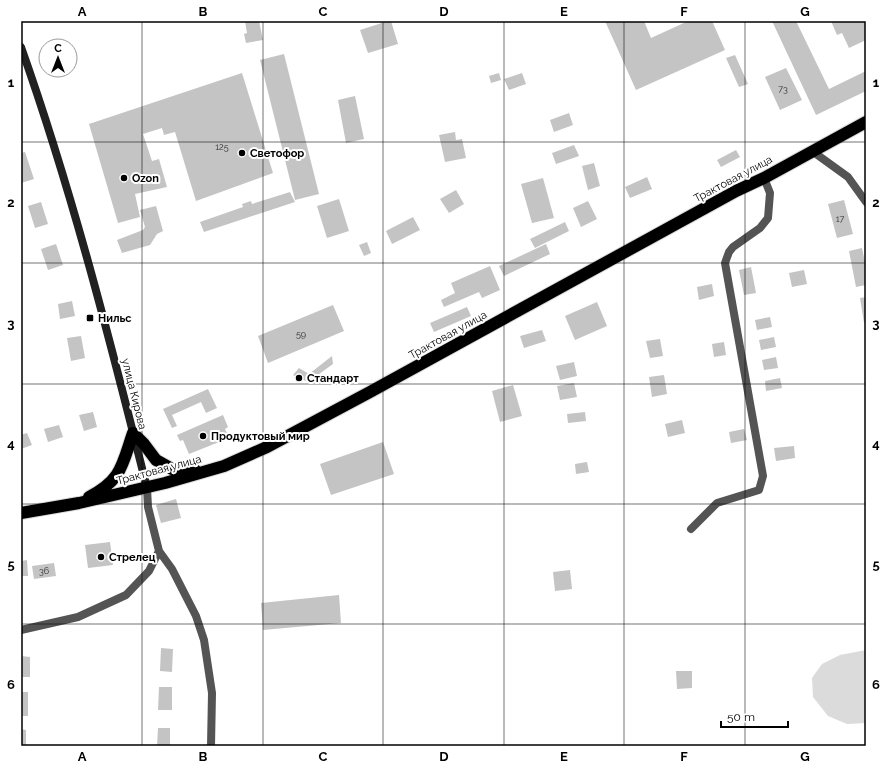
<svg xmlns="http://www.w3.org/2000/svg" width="887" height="767" viewBox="0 0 887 767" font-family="Raleway,sans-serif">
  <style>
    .green { fill: #dbdbdb }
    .building { fill: #c4c4c4 }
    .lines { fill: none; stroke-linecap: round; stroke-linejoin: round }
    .highway-casing { stroke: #dbdbdb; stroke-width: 14 }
    .street { stroke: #545454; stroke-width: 8 }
    .secondary { stroke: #212121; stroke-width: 8 }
    .highway { stroke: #000; stroke-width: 12 }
    .grid { fill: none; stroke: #000; stroke-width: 1; stroke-opacity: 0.55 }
    .poi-dot { fill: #000; stroke: #fff; stroke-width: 1.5 }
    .labels { text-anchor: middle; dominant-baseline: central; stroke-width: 4; stroke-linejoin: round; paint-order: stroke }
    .number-label { font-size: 9px; fill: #313131 }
    .poi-label { font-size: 11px; font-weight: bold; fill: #000; stroke: #fff; text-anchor: start }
    .street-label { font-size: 11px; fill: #000; stroke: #fff }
    .neatline { fill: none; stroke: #000; stroke-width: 1.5 }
    .grid-label { font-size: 13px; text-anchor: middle; font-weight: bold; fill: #000 }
  </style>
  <rect width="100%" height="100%" fill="#fff"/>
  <path class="green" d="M866 650V723L847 724 828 716 813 697 812 678 822 664 840 655Z"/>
  <path class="building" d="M245 21H259L263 40 246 43 244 34 247 33Z
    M388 21H391L398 44 368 53 360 30Z
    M605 21H644L651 38 686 22 685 21H712L725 50 636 90Z
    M772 21H796L829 89 866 71V91L816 115Z
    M831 21H866V40L849 48 842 33 837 35Z
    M284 54 319 194 295 200 260 60Z
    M735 55 748 84 739 87 726 58Z
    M786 68 802 100 780 110 765 77Z
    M242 73 273 173 196 201 175 132 164 135 162 128 143 134 152 161 159 159 167 187 135 194 140 217 118 223 89 124Z
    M499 73 501 80 491 83 489 76Z
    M522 73 526 84 509 90 504 79Z
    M355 96 364 139 346 143 338 100Z
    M569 113 573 125 554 132 550 120Z
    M455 132 456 140 462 139 466 158 445 162 439 135Z
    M574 145 579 156 556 164 552 153Z
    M736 150 740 157 721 167 717 160Z
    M25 152 34 179 21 183V153Z
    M594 163 600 186 588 190 582 166Z
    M647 177 652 189 630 198 625 187Z
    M543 178 554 218 532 223 521 184Z
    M456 190 464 204 449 213 440 199Z
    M290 192 295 202 204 232 200 222 243 207 242 204 251 201 252 204Z
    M339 199 349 231 327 238 317 206Z
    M844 200 853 234 837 238 828 204Z
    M588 201 597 219 581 227 573 208Z
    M41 202 48 224 35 228 28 206Z
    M156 206 163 231 157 234 150 245 122 253 117 240 143 230 145 227 140 210Z
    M413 217 420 230 392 244 386 231Z
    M565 222 569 231 535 248 530 239Z
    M367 242 371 253 364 256 359 245Z
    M56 244 63 265 48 270 41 249Z
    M546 244 550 254 504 276 499 266Z
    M862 248 866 267V285L856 287 849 251Z
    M490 266 500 290 482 298 479 292 444 307 441 300 455 293 451 283Z
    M751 267 756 293 744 295 739 270Z
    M804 270 807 284 792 287 789 273Z
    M712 284 714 296 699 300 697 287Z
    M866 297V322L864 323 860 298Z
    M72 301 75 316 60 319 58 304Z
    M597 302 607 326 575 340 565 316Z
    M333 305 344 331 268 363 258 336Z
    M467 307 471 316 434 332 430 323Z
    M770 317 772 327 757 330 755 320Z
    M542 330 546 341 524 348 520 336Z
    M81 336 85 358 71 361 67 338Z
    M774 337 776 347 761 350 759 340Z
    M660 339 663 356 650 358 646 341Z
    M724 342 726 355 714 357 712 344Z
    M332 356 333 364 308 382 293 375 299 368 309 374Z
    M776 357 778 368 764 370 762 360Z
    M574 362 577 376 560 380 556 366Z
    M664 375 667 394 652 397 649 377Z
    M780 378 782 388 766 391 765 381Z
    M574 383 577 397 560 400 557 386Z
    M513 385 522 416 500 422 492 391Z
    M208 389 217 408 206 413 201 402 172 415 177 426 172 428 163 409Z
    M93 412 97 427 84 431 79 415Z
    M585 412 586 421 568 423 567 414Z
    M223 415 228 427 225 429 229 438 189 454 183 440 180 441 177 435Z
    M682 420 685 433 668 437 665 424Z
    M59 425 63 437 48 442 44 429Z
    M744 429 747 440 731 443 729 432Z
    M27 433 32 445 21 449V435Z
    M383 442 394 474 331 495 320 464Z
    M794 446 795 458 776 461 774 448Z
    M587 462 589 472 576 474 575 464Z
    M176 499 181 518 161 523 156 505Z
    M110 542 113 565 88 568 85 545Z
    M27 560 28 576H21V561Z
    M54 563 56 576 34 579 32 566Z
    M570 570 572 589 555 591 553 572Z
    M339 595 341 623 263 630 261 603Z
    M161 648 173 649 172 672 160 671Z
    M21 656 30 657V677H21Z
    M676 671H692V688L677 689Z
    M159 687H172V710H158Z
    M21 692H28V716H21Z
    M158 728H170V746H157Z
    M21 729 26 730V746H21Z"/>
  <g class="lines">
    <defs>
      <path id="highway" d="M89 497C122 480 122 465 133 433L144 444 156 460 172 469 186 471 195 470
        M21 513 79 503 165 483 224 466 267 447 370 392 736 191 764 178 866 122"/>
    </defs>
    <use href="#highway" class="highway-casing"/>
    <path class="street" d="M812 151 848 177 866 202
      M147 488 148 507 159 551 172 569 196 616 204 640 212 693 211 746
      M691 529 717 503 759 490 763 476 725 263 729 252 733 247 760 228 768 218 770 193 764 178
      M21 630 78 617 126 595 149 571 159 551"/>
    <path class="secondary" d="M21 47C72 191 110 340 147 488"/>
    <use href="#highway" class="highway"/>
  </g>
  <path class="grid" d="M142 21V746M263 21V746M383 21V746M504 21V746M624 21V746M745 21V746M21 142H866M21 263H866M21 384H866M21 504H866M21 624H866"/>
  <g class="poi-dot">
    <circle cx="242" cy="153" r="4"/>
    <circle cx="124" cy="178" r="4"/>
    <rect x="86" y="314" width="8" height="8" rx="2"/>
    <circle cx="299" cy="378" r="4"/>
    <circle cx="203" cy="436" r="4"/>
    <circle cx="101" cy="557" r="4"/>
  </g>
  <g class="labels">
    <g class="number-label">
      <text x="783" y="89">73</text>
      <text x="222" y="147">125</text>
      <text x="840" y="219">17</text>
      <text x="301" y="334">59</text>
      <text x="44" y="571">36</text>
    </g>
    <g class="poi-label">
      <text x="250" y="153">Светофор</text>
      <text x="132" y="178">Ozon</text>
      <text x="98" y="318">Нильс</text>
      <text x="307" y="378">Стандарт</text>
      <text x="211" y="436">Продуктовый мир</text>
      <text x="109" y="557">Стрелец</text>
    </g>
    <g class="street-label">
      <text transform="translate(733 179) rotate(-28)">Трактовая улица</text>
      <text transform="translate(448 335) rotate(-29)">Трактовая улица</text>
      <text transform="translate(134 394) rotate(76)">улица Кирова</text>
      <text transform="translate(159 470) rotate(-15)">Трактовая улица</text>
    </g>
  </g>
  <rect width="887" height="767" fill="none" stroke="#ffffff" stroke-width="44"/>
  <g transform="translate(58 58)"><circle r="19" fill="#ffffff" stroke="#999999"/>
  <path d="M0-3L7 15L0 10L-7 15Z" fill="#000000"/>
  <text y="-6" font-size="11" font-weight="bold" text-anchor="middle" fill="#000000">С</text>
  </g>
  <path d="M721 721v6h67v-6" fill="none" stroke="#000000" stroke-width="2"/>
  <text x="727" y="721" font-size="12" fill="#000000" stroke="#ffffff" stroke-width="3" paint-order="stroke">50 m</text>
  <rect x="22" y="22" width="843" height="723" class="neatline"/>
  <g class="grid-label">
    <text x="82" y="16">A</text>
    <text x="203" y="16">B</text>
    <text x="323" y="16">C</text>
    <text x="444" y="16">D</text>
    <text x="564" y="16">E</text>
    <text x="684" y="16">F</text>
    <text x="805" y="16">G</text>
    <text x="11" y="87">1</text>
    <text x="876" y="87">1</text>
    <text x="11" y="207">2</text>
    <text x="876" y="207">2</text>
    <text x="11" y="328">3</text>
    <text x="876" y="328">3</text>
    <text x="11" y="448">4</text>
    <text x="876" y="448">4</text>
    <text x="11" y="569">5</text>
    <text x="876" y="569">5</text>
    <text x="11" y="689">6</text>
    <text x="876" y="689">6</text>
    <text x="82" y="761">A</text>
    <text x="203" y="761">B</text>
    <text x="323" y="761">C</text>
    <text x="444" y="761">D</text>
    <text x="564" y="761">E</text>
    <text x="684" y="761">F</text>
    <text x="805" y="761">G</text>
  </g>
</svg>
